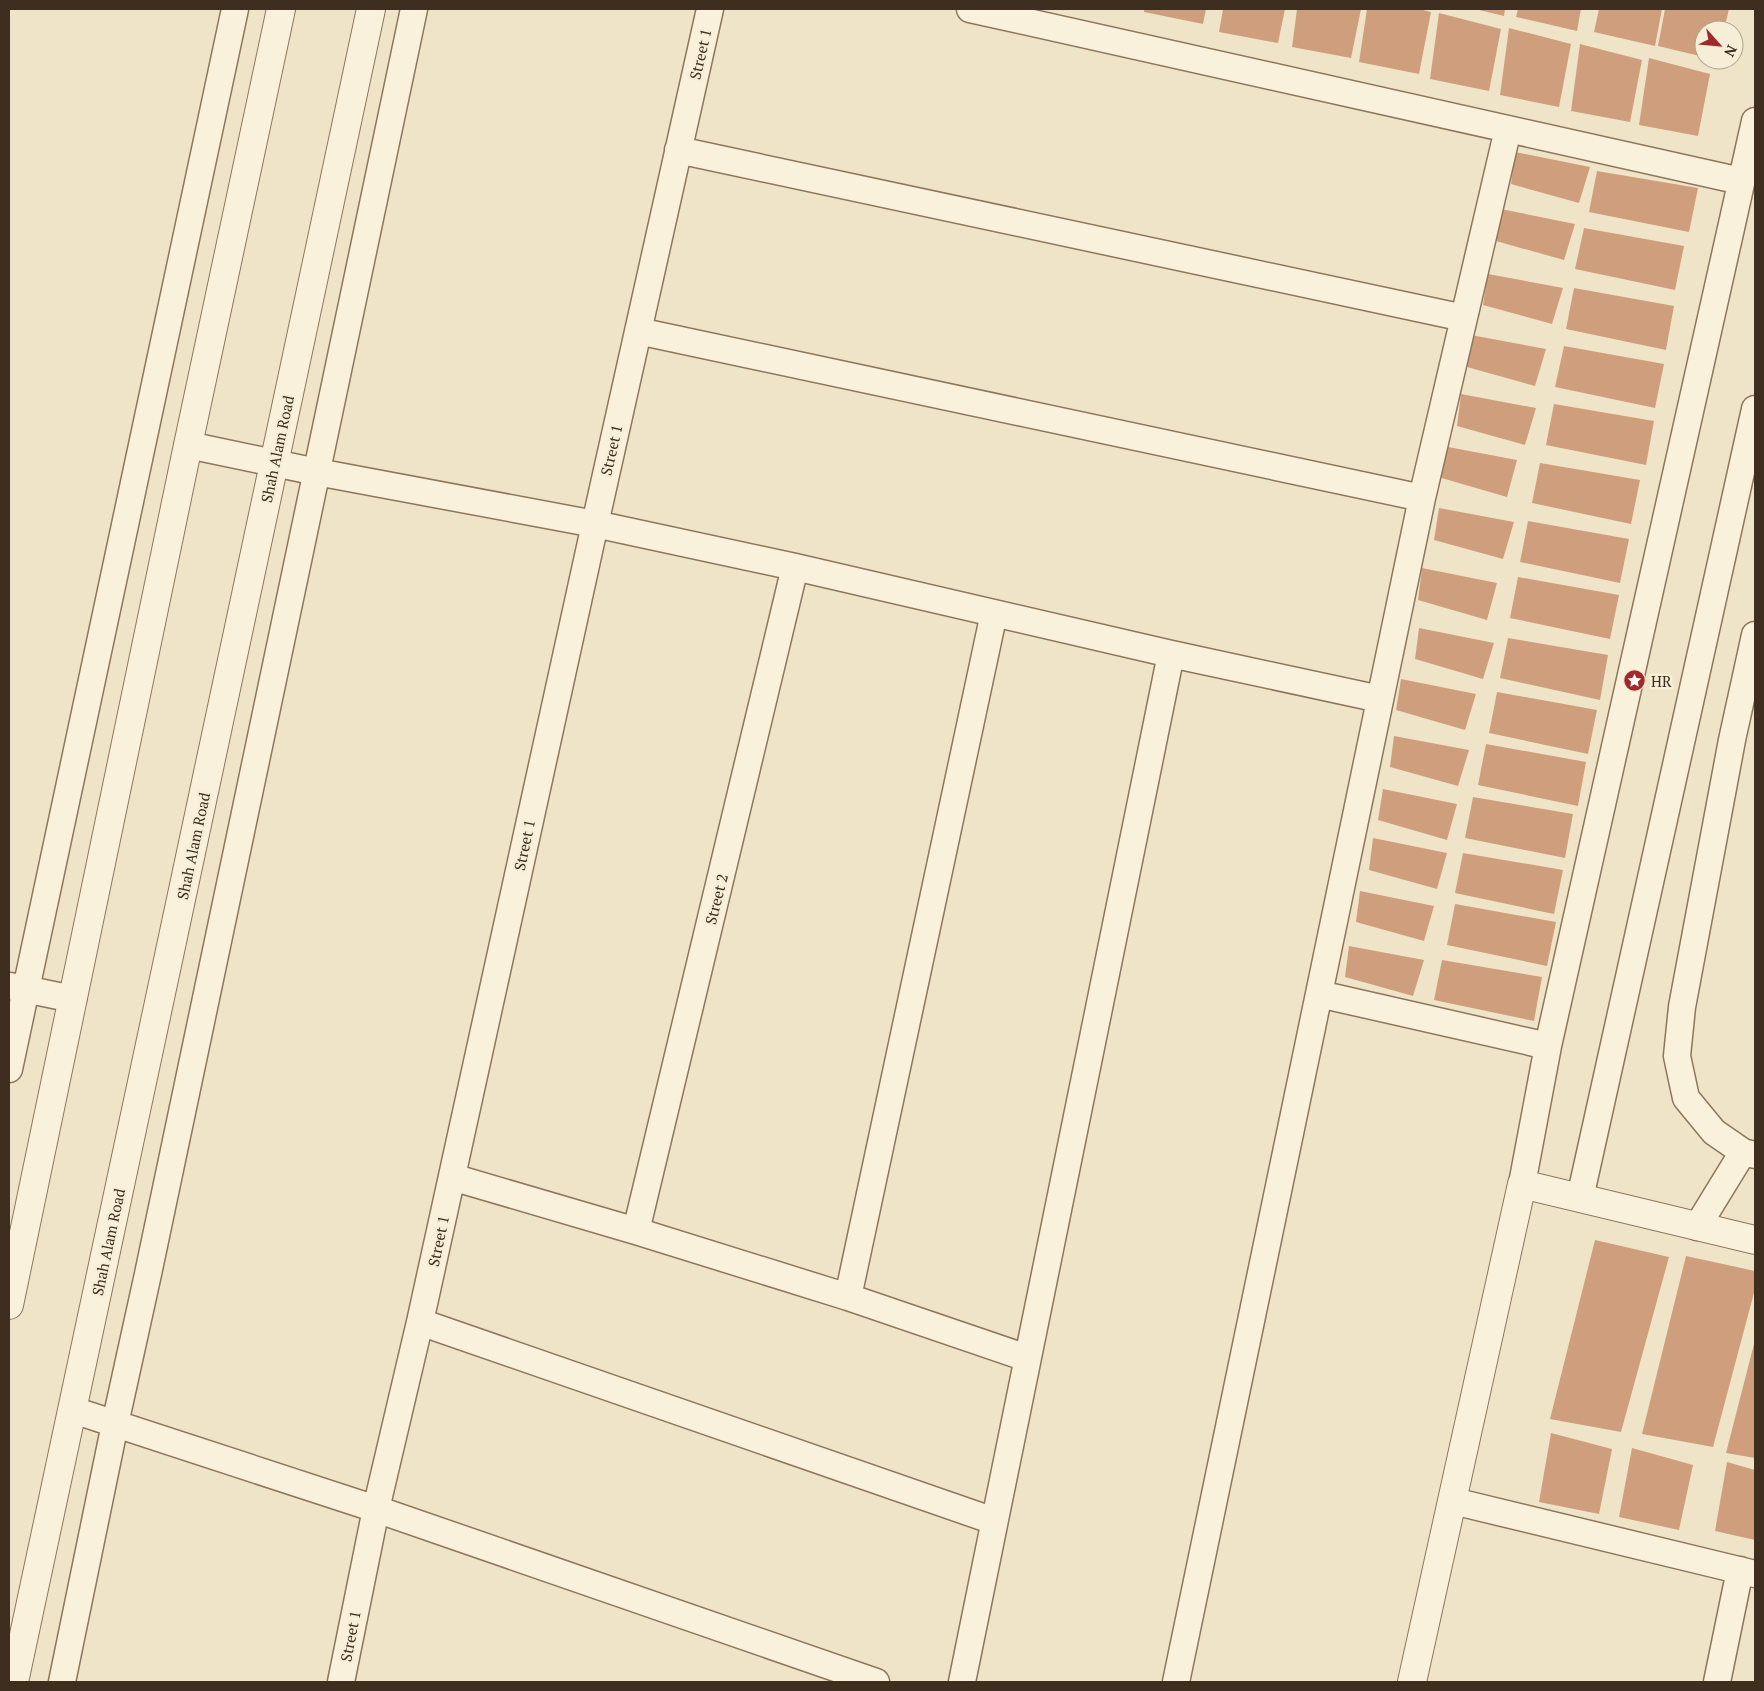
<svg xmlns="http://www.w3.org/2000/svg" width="1764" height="1691" viewBox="0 0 1764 1691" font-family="'PT Serif',serif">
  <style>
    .building { fill: #cf9f7d }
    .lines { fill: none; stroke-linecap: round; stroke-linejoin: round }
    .minor-casing { stroke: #8d765c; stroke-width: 29 }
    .tertiary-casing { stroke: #8d765c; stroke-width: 30 }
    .minor { stroke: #faf1dc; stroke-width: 26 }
    .tertiary { stroke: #faf1dc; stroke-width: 28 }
    .labels { text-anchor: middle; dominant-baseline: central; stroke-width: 5; stroke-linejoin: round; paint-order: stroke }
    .street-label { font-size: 15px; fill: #3d2e20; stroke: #f7eed8 }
    .poi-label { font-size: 15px; fill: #3d2e20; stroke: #f7eed8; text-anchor: start }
  </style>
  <rect width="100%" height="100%" fill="#f0e4c8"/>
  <path class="building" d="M1144 9H1206L1203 24 1144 12Z
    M1223 9H1285L1278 43 1219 32Z
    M1297 9H1361L1351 58 1292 47Z
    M1367 9H1419L1431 12 1419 74 1359 62Z
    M1475 9H1505L1504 16Z
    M1518 9H1581L1577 31 1516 17Z
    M1599 9H1662L1655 46 1594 32Z
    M1665 9H1729L1724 30H1704V57L1658 46Z
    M1439 13 1501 29 1489 91 1430 79Z
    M1509 28 1571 44 1559 107 1500 95Z
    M1580 44 1642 60 1630 122 1571 111Z
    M1649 58 1710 74 1698 136 1639 125Z
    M1515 152 1590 167 1579 203 1511 184Z
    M1597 171 1698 188 1689 232 1589 212Z
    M1501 209 1575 224 1564 260 1496 241Z
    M1584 228 1684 246 1675 290 1575 269Z
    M1488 274 1563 288 1552 324 1483 305Z
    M1574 288 1674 306 1666 350 1566 329Z
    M1471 335 1546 349 1535 386 1467 367Z
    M1564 346 1664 364 1655 408 1555 387Z
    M1461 394 1536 408 1525 445 1457 426Z
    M1554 404 1654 421 1646 465 1546 445Z
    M1443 446 1517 460 1507 497 1438 477Z
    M1540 463 1640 480 1631 524 1532 503Z
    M1439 508 1514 522 1503 559 1434 540Z
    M1528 521 1629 539 1620 583 1520 562Z
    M1422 568 1497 583 1487 620 1418 600Z
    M1518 577 1619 595 1610 639 1510 618Z
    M1419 628 1494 643 1483 679 1415 659Z
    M1508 638 1608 655 1600 700 1500 678Z
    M1401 679 1476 694 1465 730 1396 710Z
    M1497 692 1597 710 1588 754 1489 733Z
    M1394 736 1469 750 1458 786 1390 767Z
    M1486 744 1586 762 1578 806 1478 785Z
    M1383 789 1457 804 1447 840 1378 820Z
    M1473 797 1573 814 1565 858 1465 838Z
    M1373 838 1447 853 1437 889 1369 870Z
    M1463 853 1563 870 1554 914 1455 893Z
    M1360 891 1434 906 1424 941 1356 922Z
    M1455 904 1556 922 1547 966 1447 945Z
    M1349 946 1424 960 1413 996 1345 977Z
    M1442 960 1542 977 1534 1021 1434 1000Z
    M1595 1240 1669 1257 1621 1432 1550 1419Z
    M1686 1256 1755 1271V1289L1713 1447 1642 1434Z
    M1755 1340V1458L1726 1453Z
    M1551 1433 1612 1449 1599 1514 1539 1502Z
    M1632 1448 1693 1465 1679 1530 1619 1517Z
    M1727 1462 1755 1470V1540L1715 1531Z"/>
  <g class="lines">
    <defs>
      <path id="minor" d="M970 9 1741 181
        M678 150 1464 318
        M638 331 1422 498
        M188 445 317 472 595 524 795 567 1171 654 1380 699
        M1755 635 1732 740 1682 1007 1677 1056 1686 1098 1714 1132 1743 1152 1755 1155
        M10 986 73 999
        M1319 994 1548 1046
        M9 1069 235 9
        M452 1177 636 1231 848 1297 1027 1358
        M1522 1184 1548 1046 1755 121
        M1580 1198 1755 409
        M1697 1227 1743 1152
        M636 1231 795 567
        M848 1297 994 613
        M420 1322 994 1521
        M73 1410 376 1509 876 1682
        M1453 1501 1755 1574
        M62 1682 115 1424 148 1274 414 9
        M341 1682 376 1509 420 1322 595 524 710 9
        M962 1682 1171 654
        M1176 1682 1422 498 1508 129
        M1717 1682 1740 1570"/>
      <path id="tertiary" d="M9 1305 188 445 281 9
        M14 1682 371 9
        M1412 1682 1522 1184 1755 1240"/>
    </defs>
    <use href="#minor" class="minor-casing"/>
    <use href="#tertiary" class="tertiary-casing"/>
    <use href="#minor" class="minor"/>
    <use href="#tertiary" class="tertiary"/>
  </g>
  <defs>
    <symbol id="sight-disc" viewBox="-11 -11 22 22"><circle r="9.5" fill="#9e2a2b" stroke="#f7eed8"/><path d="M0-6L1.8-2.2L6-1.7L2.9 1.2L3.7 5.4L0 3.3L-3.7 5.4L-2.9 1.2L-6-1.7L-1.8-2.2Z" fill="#fff"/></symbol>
  </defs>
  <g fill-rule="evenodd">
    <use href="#sight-disc" x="1622" y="668" width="25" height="25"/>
  </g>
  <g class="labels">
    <g class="street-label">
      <text transform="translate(700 54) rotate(-77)">Street 1</text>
      <text transform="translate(277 449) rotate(-78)">Shah Alam Road</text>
      <text transform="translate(611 450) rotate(-77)">Street 1</text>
      <text transform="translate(524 845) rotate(-78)">Street 1</text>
      <text transform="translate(193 846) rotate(-78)">Shah Alam Road</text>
      <text transform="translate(716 899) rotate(-76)">Street 2</text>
      <text transform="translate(438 1241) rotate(-78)">Street 1</text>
      <text transform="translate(108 1242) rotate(-78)">Shah Alam Road</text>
      <text transform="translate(350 1636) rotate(-79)">Street 1</text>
    </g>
    <g class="poi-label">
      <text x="1651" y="681">HR</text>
    </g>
  </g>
  <rect width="1764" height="1691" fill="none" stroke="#3d2e20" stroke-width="20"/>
  <g transform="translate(1719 45) rotate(117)"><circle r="24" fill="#f7eed8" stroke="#ada18e"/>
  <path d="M0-4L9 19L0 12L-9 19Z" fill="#9e2a2b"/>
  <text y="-8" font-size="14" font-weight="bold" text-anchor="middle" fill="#3d2e20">N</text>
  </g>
</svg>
